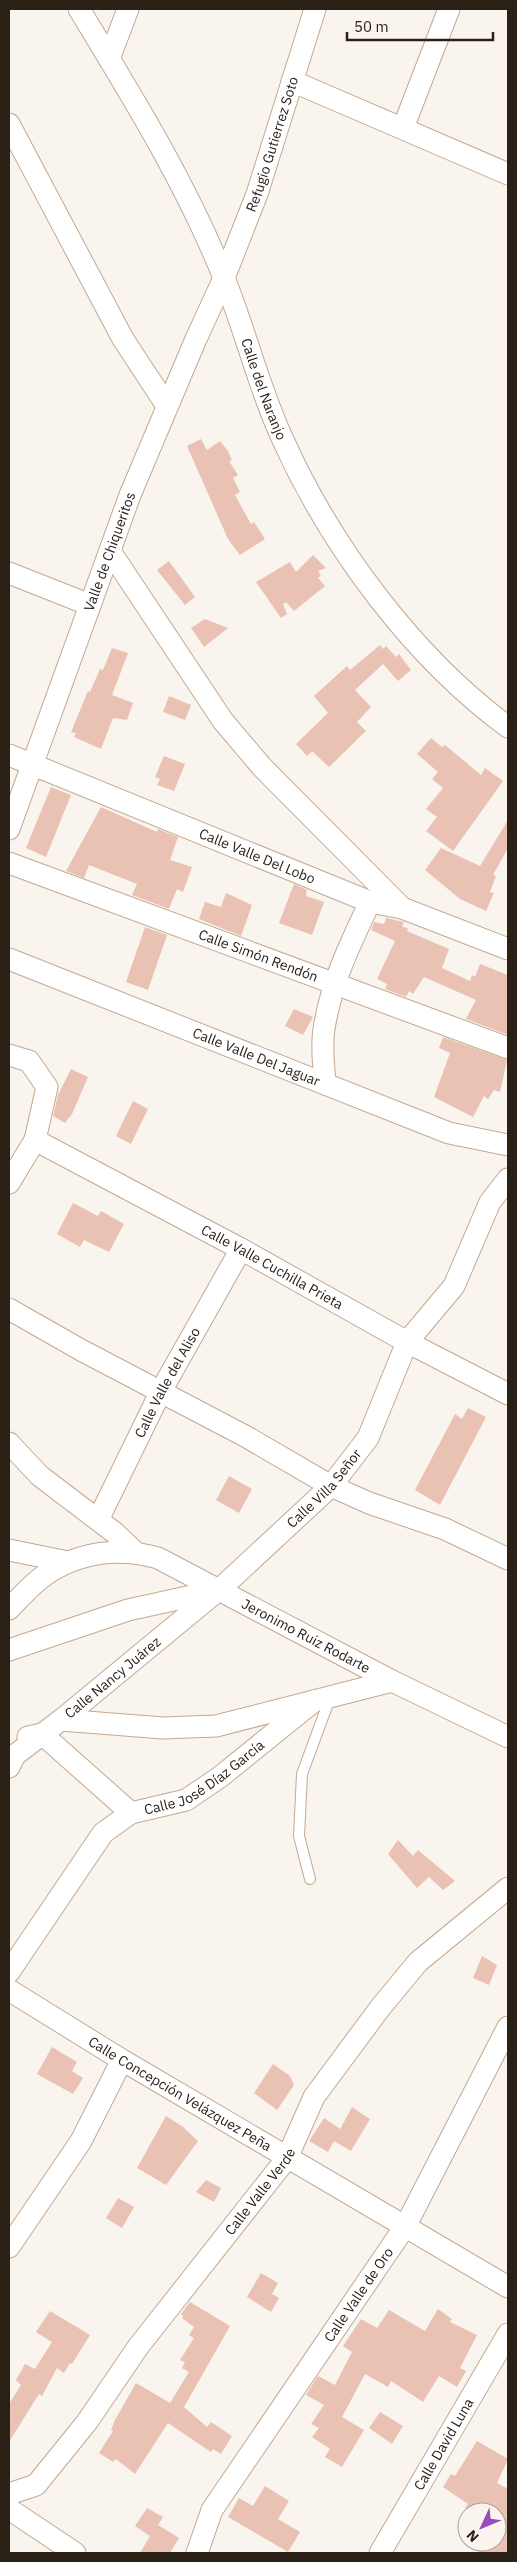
<svg xmlns="http://www.w3.org/2000/svg" width="517" height="2562" font-family="'IBM Plex Sans',sans-serif">
	<rect width="100%" height="100%" fill="#faf4ee"/>
	<g fill="#e9c2b3">
		<path d="M201,439L207,450L220,441L228,451L232,460L229,461L238,475L233,478L240,492L235,495L251,524L254,522L265,539L240,555L228,539L187,446Z"/>
		<path d="M313,555L326,568L318,571L321,575L318,578L325,586L294,611L286,602L283,604L287,614L281,618L256,582L290,562L296,572Z"/>
		<path d="M169,561L195,597L185,605L157,570Z"/>
		<path d="M205,619L228,628L204,647L191,628Z"/>
		<path d="M380,645L383,649L386,646L396,657L399,654L411,670L398,681L383,664L355,690L371,707L357,722L366,731L329,767L312,751L307,756L296,744L328,713L314,696L347,666L350,670Z"/>
		<path d="M112,648L128,653L112,695L133,703L127,720L113,718L101,749L74,737L76,733L71,732L88,691L90,692L100,669L103,670Z"/>
		<path d="M169,696L191,705L185,720L163,712Z"/>
		<path d="M431,738L442,747L445,745L481,775L485,768L503,781L453,851L426,831L437,817L426,809L443,788L432,779L438,772L417,754Z"/>
		<path d="M164,756L185,764L174,791L157,785L160,779L155,777Z"/>
		<path d="M51,787L71,795L46,857L26,848Z"/>
		<path d="M101,807L157,832L158,829L178,837L170,860L192,867L183,892L177,889L169,909L132,895L137,884L89,865L84,878L66,871Z"/>
		<path d="M508,820V848L493,875L496,876L490,892L494,893L486,911L460,899L425,870L441,848L480,866Z"/>
		<path d="M294,884L307,890L306,896L324,902L312,935L279,923Z"/>
		<path d="M226,893L252,905L241,936L199,919L205,902L221,907Z"/>
		<path d="M386,918L404,922L402,927L408,928L407,931L449,949L442,968L470,981L472,975L475,977L480,964L508,975V1035L466,1019L476,1000L424,977L413,994L409,991L406,997L385,989L387,984L377,979L395,941L371,930L374,922L384,924Z"/>
		<path d="M145,927L167,935L148,990L126,982Z"/>
		<path d="M294,1009L313,1017L303,1035L285,1026Z"/>
		<path d="M443,1037L507,1060L500,1092L494,1090L488,1099L484,1096L473,1117L434,1097L450,1053L439,1048Z"/>
		<path d="M71,1069L88,1077L72,1114L65,1123L53,1116L58,1095Z"/>
		<path d="M133,1101L148,1109L131,1144L116,1136Z"/>
		<path d="M73,1203L98,1216L101,1211L124,1224L109,1252L84,1240L80,1247L57,1234Z"/>
		<path d="M468,1408L486,1417L440,1505L415,1490L455,1414L462,1419Z"/>
		<path d="M229,1476L252,1489L239,1513L216,1500Z"/>
		<path d="M398,1840L413,1856L418,1850L455,1881L443,1890L429,1877L417,1888L388,1854Z"/>
		<path d="M482,1956L497,1965L489,1985L473,1978Z"/>
		<path d="M52,2047L77,2062L72,2071L83,2078L73,2094L37,2074Z"/>
		<path d="M273,2064L290,2076L294,2085L277,2110L254,2093Z"/>
		<path d="M352,2107L370,2119L351,2151L334,2141L328,2152L309,2141L324,2118L340,2129L337,2135Z"/>
		<path d="M166,2116L183,2127L198,2141L166,2185L137,2168Z"/>
		<path d="M206,2180L221,2188L214,2202L196,2192Z"/>
		<path d="M118,2198L134,2207L122,2228L106,2218Z"/>
		<path d="M261,2273L278,2283L272,2294L279,2298L271,2312L247,2297Z"/>
		<path d="M190,2302L230,2326L184,2407L207,2427L211,2422L232,2436L221,2454L213,2449L211,2452L168,2423L135,2474L116,2459L113,2462L99,2453L113,2431L111,2430L115,2420L136,2383L170,2403L189,2372L182,2368L185,2362L180,2360L194,2338L189,2335L194,2327L182,2318L183,2316L181,2314Z"/>
		<path d="M438,2309L452,2319L450,2322L477,2335L460,2368L466,2371L457,2387L439,2376L423,2402L391,2381L388,2387L365,2374L342,2417L364,2430L342,2467L325,2457L330,2449L312,2437L319,2428L311,2424L324,2405L306,2395L318,2376L335,2385L352,2352L343,2346L361,2319L377,2328L389,2310L425,2331Z"/>
		<path d="M50,2311L90,2335L72,2364L70,2363L64,2373L57,2368L42,2396L39,2394L9,2442V2404L21,2385L16,2380L25,2364L35,2369L52,2342L36,2332Z"/>
		<path d="M380,2412L403,2426L392,2444L369,2428Z"/>
		<path d="M477,2441L508,2459L497,2483L508,2489V2553H478L484,2542H497V2512H474L465,2508L468,2504L443,2487L451,2474L455,2476Z"/>
		<path d="M265,2486L289,2501L278,2519L300,2532L288,2552L228,2517L239,2498L253,2506Z"/>
		<path d="M147,2508L163,2517L158,2525L179,2538L170,2553H140L150,2536L135,2526Z"/>
	</g>
	<g fill="none" stroke-linecap="round" stroke-linejoin="round">
		<defs>
			<path id="service" d="M310,1879L299,1836L302,1774L330,1698"/>
			<g id="minor">
				<path id="s1" d="M79,9C132,96 186,183 224,278C246,332 259,389 284,442C332,548 414,658 508,727"/>
				<path d="M109,59L128,9"/>
				<path d="M292,81L508,174"/>
				<path d="M9,124L123,339L167,406"/>
				<path d="M403,128L449,9"/>
				<path d="M110,551L223,721L262,767L402,908"/>
				<path d="M9,573L90,605"/>
				<path id="s2" d="M9,755L370,902L402,908L508,949"/>
				<path id="s3" d="M9,829L130,495L196,339L224,278L257,194L315,9"/>
				<path id="s4" d="M9,863L508,1048"/>
				<path id="s5" d="M9,959L449,1133L508,1145"/>
				<path d="M9,1055L29,1061L47,1087L35,1140L9,1183"/>
				<path d="M325,1084C324,1066 321,1047 324,1029C331,983 350,944 370,902"/>
				<path id="s6" d="M35,1140L241,1249L407,1342L508,1394"/>
				<path d="M9,1309L81,1350L245,1436L331,1486L369,1503L445,1529L508,1559"/>
				<path d="M9,1443L40,1476L115,1533L134,1551"/>
				<path id="s7" d="M98,1520L161,1391L241,1249"/>
				<path d="M9,1550L68,1562"/>
				<path id="s8" d="M9,1609C20,1598 32,1584 45,1575C81,1551 118,1547 158,1558L392,1681L508,1737"/>
				<path id="s9" d="M9,1650L128,1610L219,1590L331,1486L368,1438L407,1342L454,1286L490,1202L508,1179"/>
				<path d="M61,1720L163,1728L216,1726L392,1681"/>
				<path d="M28,1737L42,1734L131,1813"/>
				<path id="s10" d="M9,1767L15,1755L61,1720L215,1593"/>
				<path id="s11" d="M9,1972L103,1833L131,1813L186,1800L220,1777L314,1701"/>
				<path id="s12" d="M9,1990L122,2060L508,2287"/>
				<path d="M9,2247L81,2141L122,2060"/>
				<path id="s13" d="M9,2494L36,2485L87,2422L138,2347L287,2158L314,2097L380,2008L418,1962L508,1888"/>
				<path d="M9,2509L75,2553"/>
				<path id="s14" d="M197,2553L212,2510L406,2225L508,2027"/>
				<path id="s15" d="M380,2553L508,2334"/>
			</g>
		</defs>
		<use href="#service" stroke="#c5a88f" stroke-width="12"/>
		<use href="#minor" stroke="#c5a88f" stroke-width="23"/>
		<use href="#service" stroke="#fff" stroke-width="10"/>
		<use href="#minor" stroke="#fff" stroke-width="21"/>
	</g>
	<g text-anchor="middle" stroke-width="4" stroke-linejoin="round" paint-order="stroke">
		<g font-size="14" fill="#2b2016" stroke="#faf4ee">
			<text dy="5" stroke="none"><textPath href="#s3" startOffset="734">Refugio Gutierrez Soto</textPath></text>
			<text dy="5" stroke="none"><textPath href="#s1" startOffset="424">Calle del Naranjo</textPath></text>
			<text dy="5" stroke="none"><textPath href="#s3" startOffset="295">Valle de Chiqueritos</textPath></text>
			<text dy="5" stroke="none"><textPath href="#s2" startOffset="268">Calle Valle Del Lobo</textPath></text>
			<text dy="5" stroke="none"><textPath href="#s4" startOffset="266">Calle Simón Rendón</textPath></text>
			<text dy="5" stroke="none"><textPath href="#s5" startOffset="266">Calle Valle Del Jaguar</textPath></text>
			<text dy="5" stroke="none"><textPath href="#s6" startOffset="269">Calle Valle Cuchilla Prieta</textPath></text>
			<text dy="5" stroke="none"><textPath href="#s7" startOffset="154">Calle Valle del Aliso</textPath></text>
			<text dy="5" stroke="none"><textPath href="#s9" startOffset="365">Calle Villa Señor</textPath></text>
			<text dy="5" stroke="none"><textPath href="#s8" startOffset="335">Jeronimo Ruiz Rodarte</textPath></text>
			<text dy="5" stroke="none"><textPath href="#s10" startOffset="138">Calle Nancy Juárez</textPath></text>
			<text dy="5" stroke="none"><textPath href="#s11" startOffset="285">Calle José Díaz García</textPath></text>
			<text dy="5" stroke="none"><textPath href="#s12" startOffset="200">Calle Concepción Velázquez Peña</textPath></text>
			<text dy="5" stroke="none"><textPath href="#s13" startOffset="398">Calle Valle Verde</textPath></text>
			<text dy="5" stroke="none"><textPath href="#s14" startOffset="306">Calle Valle de Oro</textPath></text>
			<text dy="5" stroke="none"><textPath href="#s15" startOffset="126">Calle David Luna</textPath></text>
		</g>
	</g>
	<rect width="517" height="2562" fill="none" stroke="#2b2016" stroke-width="20"/>
	<g transform="translate(482 2527) rotate(226)"><circle r="24" fill="#faf4ee" stroke="#a79f98"/>
	<path d="M0-4L9 19L0 12L-9 19Z" fill="#984bbd"/>
	<text y="-8" font-size="14" font-weight="bold" text-anchor="middle" fill="#2b2016">N</text>
	</g>
	<path d="M347 32v8h146v-8" fill="none" stroke="#2b2016" stroke-width="2.5"/>
	<text x="354" y="32" font-size="15" fill="#2b2016" stroke="#faf4ee" stroke-width="4" paint-order="stroke">50 m</text>
</svg>
